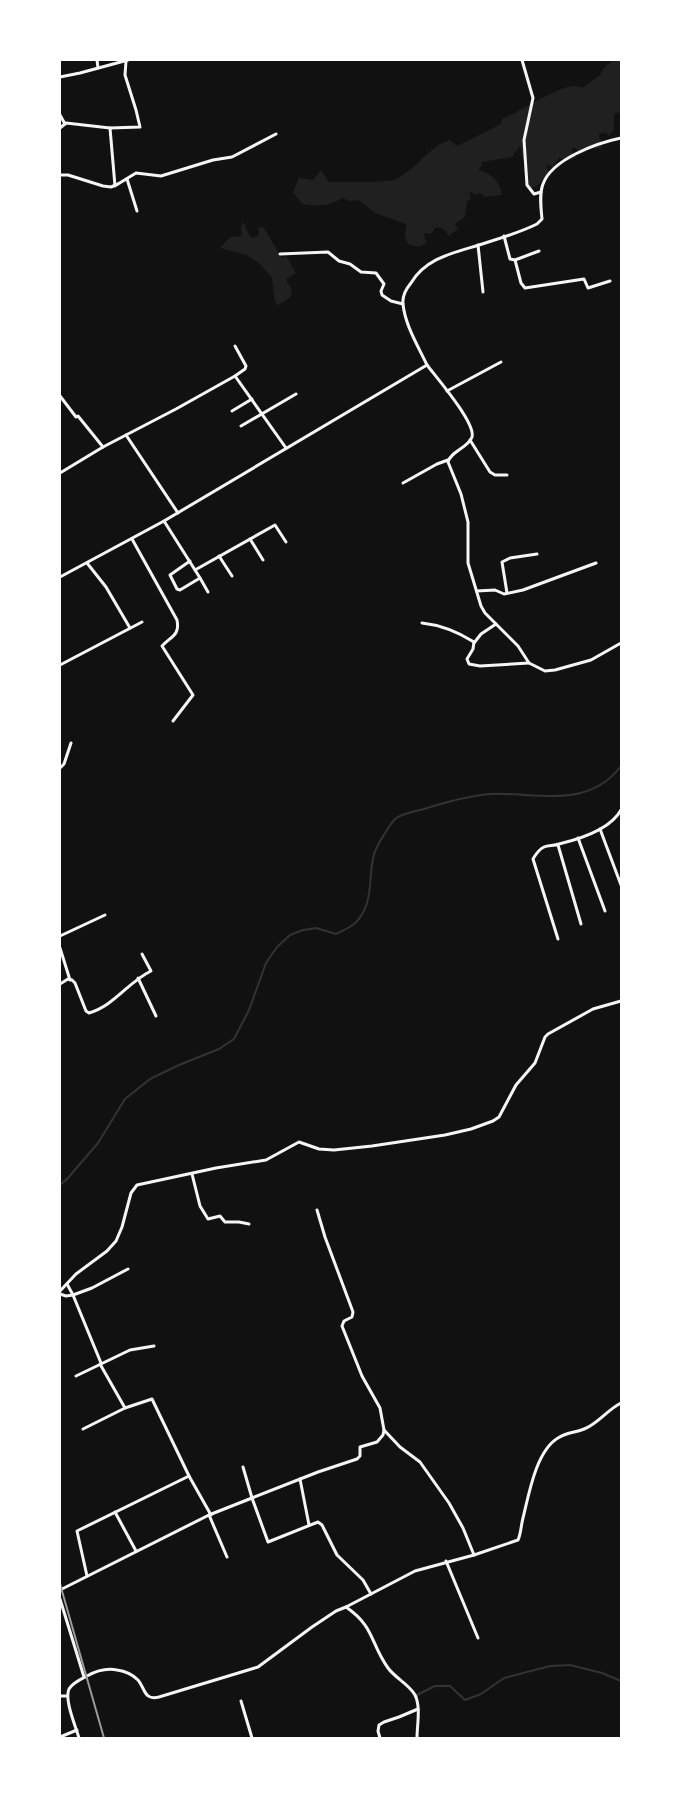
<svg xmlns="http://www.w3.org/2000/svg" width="681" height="1798" font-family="Arial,sans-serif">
	<rect width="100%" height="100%" fill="#111"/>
	<g fill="#202020">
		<path d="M613,60H621V115L618,112L614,114V130L609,136L605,132L599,134V137L602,141L601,149L588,147L582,148L580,155L576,148H572V152L576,157L571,160L559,158L553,167L546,164L549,173L537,186L530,189L520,146L512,157L482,162V166L478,169C491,174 500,180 502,195L485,197L480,193L475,195L472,192L469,193L471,199L467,202L465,217L455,224L458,229L449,236C445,230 443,227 435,228L431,234L424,233L426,243L419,247L408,244L405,236L406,224L375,213L359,200L350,201L342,198C330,207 316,206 302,204L293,192L299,178L313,180L321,170L329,182H376L395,180L414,167L422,158L440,144L450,140L457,146L501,124L502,119C518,113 560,85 574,86C577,86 579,87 582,88L600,75L604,68Z"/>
		<path d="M243,222L251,238L259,236L258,227L264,228L282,258L286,256L296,273L286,279L291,288L292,295L284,302L277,305L274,297L272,278L259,263L246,255L220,248L230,237L242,236L241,227Z"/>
	</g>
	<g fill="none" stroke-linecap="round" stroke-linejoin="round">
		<g stroke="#333" stroke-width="2">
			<path d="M60,1185L67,1179L98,1143L125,1099L150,1079L179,1065L219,1049L234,1039L249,1010L266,963L277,947L290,935L303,930L316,928L336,934C344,930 353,927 358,920C374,901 368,876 374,854C376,847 390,824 395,819C402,813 416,811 424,809C446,802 467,796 490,794C537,792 588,810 621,766"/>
			<path d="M417,1698V1695L435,1686H450L465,1700L481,1694L504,1678L550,1666L570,1665L602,1673L621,1681"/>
		</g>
		<g stroke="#f5f5f5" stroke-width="3">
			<path d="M97,60L98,68"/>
			<path d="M522,60L533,98L524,140L527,185L534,194L541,192"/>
			<path d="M60,77L80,73L128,60"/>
			<path d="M60,115L65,124"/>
			<path d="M60,128L66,123L110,128L140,127L136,110L125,75L126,61"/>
			<path d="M110,128L115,186"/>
			<path d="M60,175H68L103,186L111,187L118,184L136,173L161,176L213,160L232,157L276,134"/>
			<path d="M127,179L137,211"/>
			<path d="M504,236L510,259L515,260L521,283L525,288L584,279L588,288L610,281"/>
			<path d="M478,245L483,292"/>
			<path d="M280,254L328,252L339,261L350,264L361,272L376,273L384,284L381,291L382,295L391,301L403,304"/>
			<path d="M515,260L539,251"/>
			<path d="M235,346L246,366L245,369L235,376"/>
			<path d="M427,365C436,377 476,423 472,437C468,448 451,451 448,462L461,494L468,522V563L481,606L485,613L518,646L529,663L545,671L555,670L591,660L621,643"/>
			<path d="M447,391L501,362"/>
			<path d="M60,396L76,417L78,416L103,447"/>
			<path d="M232,411L252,399"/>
			<path d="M241,426L296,394"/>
			<path d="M126,435L178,513"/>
			<path d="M470,440L490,472L495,475H507"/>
			<path d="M60,473L103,447L176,409L235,376L286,448"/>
			<path d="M403,483L437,464L448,460"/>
			<path d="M164,521L195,570L275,525L286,542"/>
			<path d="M132,539L177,620C180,636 171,636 162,646L193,695L173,721"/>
			<path d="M250,539L263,560"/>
			<path d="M219,556L232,576"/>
			<path d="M190,561L170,575L177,589L180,590L200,578L195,570"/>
			<path d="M87,563L106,587L130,628"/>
			<path d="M60,577L164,521L427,365C418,346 405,325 403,304C402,296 406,289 411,283C426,258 453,253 479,245C498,239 519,233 537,224L542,219C541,208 539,194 543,184C552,159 597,143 621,138"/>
			<path d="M200,578L208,592"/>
			<path d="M477,591L495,590L504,594L523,590L596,563"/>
			<path d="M507,593L502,562L510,558L537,554"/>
			<path d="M422,623C441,625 458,632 474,642L473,649L467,659L469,664L480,666L529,663"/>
			<path d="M474,643L481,634L496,624"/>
			<path d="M60,665L142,622"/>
			<path d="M60,768L64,764L71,743"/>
			<path d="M600,829L621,885"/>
			<path d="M578,838L605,911"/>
			<path d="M558,845L581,924"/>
			<path d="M60,936L105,915"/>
			<path d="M558,939L533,859C536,854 538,850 544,847C548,845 554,846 559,844C580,839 610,830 621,810"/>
			<path d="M60,948L70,980"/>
			<path d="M138,978L156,1016"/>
			<path d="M60,984L68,979L72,980L75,983L86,1011L89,1013C114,1006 128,982 151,971L142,954"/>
			<path d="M192,1174L200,1206L208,1219L220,1216L225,1222H239L249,1224"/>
			<path d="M67,1284L73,1295L92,1288L128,1269"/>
			<path d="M60,1291L76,1274L107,1251L116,1241L122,1227L131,1193L137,1185L216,1168L266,1160L299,1142L319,1149L334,1150L372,1146L445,1135L471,1129L493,1121L499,1117L516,1085L535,1063L545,1037L548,1034L593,1009L621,1001"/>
			<path d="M60,1294L66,1296L73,1295L101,1363"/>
			<path d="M100,1364L125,1408"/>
			<path d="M76,1376L130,1350L154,1346"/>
			<path d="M83,1429L125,1408L152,1399L189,1476L211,1515"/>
			<path d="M384,1430L400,1447L420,1462L449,1503L463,1528L474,1555"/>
			<path d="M243,1467L252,1498L318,1472L357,1459L360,1456V1447L377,1442L383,1435L384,1430L380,1408L362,1376L342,1326L344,1321L352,1317L353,1312L325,1237L317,1210"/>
			<path d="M300,1479L309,1525"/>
			<path d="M115,1512L136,1551"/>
			<path d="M209,1515L227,1557"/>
			<path d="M446,1561L478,1638"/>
			<path d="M87,1576L77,1531L189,1476"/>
			<path d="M60,1590L209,1515L252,1498L268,1542L318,1522L322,1525L337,1555L363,1580L371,1594"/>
			<path d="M60,1599L84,1677"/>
			<path d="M346,1607L415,1571L474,1555L518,1540C521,1534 521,1525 523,1518C529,1494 536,1451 558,1438C568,1431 580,1433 590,1426C602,1419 609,1409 621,1403"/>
			<path d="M60,1696H67"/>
			<path d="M241,1701L252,1738"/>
			<path d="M60,1737L77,1730"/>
			<path d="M79,1738C76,1727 64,1700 69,1689C72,1683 81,1679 87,1676C96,1671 107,1668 117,1670C125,1671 132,1674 138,1680C145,1688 144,1701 159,1697L258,1667L312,1627L336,1611L346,1607C375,1627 370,1643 388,1668C395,1678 409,1684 415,1695C421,1707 417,1725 417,1738"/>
			<path d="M380,1738L378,1731L379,1725L384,1722L399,1717L418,1709"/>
		</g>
		<path stroke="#9a9a9a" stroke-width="2" d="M60,1584L104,1738"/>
	</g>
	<rect width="681" height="1798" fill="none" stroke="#ffffff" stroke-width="122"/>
</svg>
